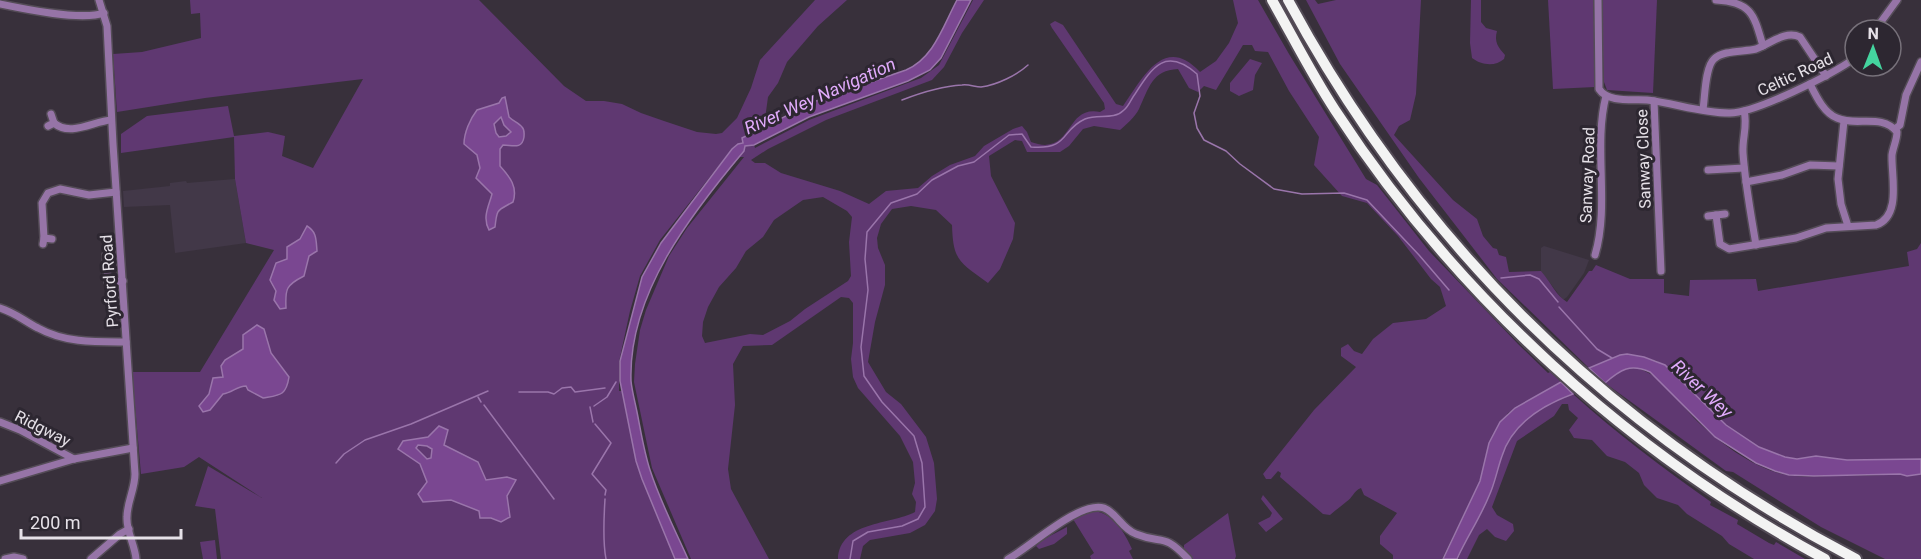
<svg xmlns="http://www.w3.org/2000/svg" width="1921" height="559" font-family="Roboto,sans-serif">
	<rect width="100%" height="100%" fill="#38303b"/>
	<g fill="#423848">
		<path d="M235,179L246,243L175,253L170,205L124,207L123,191L170,186V183L186,181L187,183Z"/>
		<path d="M1544,246L1589,260L1584,273L1567,297L1563,300L1541,271V248Z"/>
	</g>
	<g fill="#5f3871" fill-rule="evenodd">
		<path d="M190,0H479L564,86L586,101H604L622,104L641,113L664,121L697,132L716,134L722,133L737,118L751,88L760,60L815,0H847L818,26L787,62L778,83L768,97L765,119L754,131L742,138L743,143L741,145L738,144L732,149L660,240L640,276L630,311L619,362V391H622L636,461L642,479L675,559H221L215,509L195,506L208,466L262,498L199,457L184,467L141,474L132,372H200L274,250L246,243L235,179L234,137L121,153V134L147,116L228,106L234,136L268,132L285,136L282,156L313,168L363,79L205,98L117,112L113,54L142,52L201,38L200,13L191,14Z"/>
		<path d="M973,0H984L962,33L944,67L932,80L826,120L768,149L751,160L755,163H765L781,173L840,191L869,204L886,191L918,188L932,176L950,165L975,156L984,146L1013,129L1022,126L1027,132L1031,142C1035,143 1041,145 1045,145C1073,144 1068,106 1100,112L1105,109L1104,103L1052,28L1050,24L1055,21L1063,25L1116,104L1123,106C1142,79 1164,33 1200,72L1216,61L1229,43L1238,23L1233,0H1258L1289,54L1366,179L1377,185L1429,251L1518,344L1548,373L1550,372L1561,382L1508,413L1489,443L1480,481L1442,559H1393V555L1380,544V536L1397,513L1364,495L1361,488C1353,491 1353,498 1346,502C1341,506 1336,510 1330,515L1323,514L1280,477L1281,473L1278,471L1271,479H1266L1263,474L1314,410L1356,367L1341,356V348L1348,344L1354,351L1362,354L1373,339L1393,323L1426,319L1446,306L1440,287L1431,279L1398,236L1367,203L1342,196L1314,165L1319,137L1289,91L1268,52L1255,51L1252,45H1243L1216,90L1204,86L1198,92L1189,88L1178,69C1152,70 1149,88 1139,109C1135,117 1127,124 1120,130L1094,126L1083,129L1069,146L1060,152H1027L1022,141L1015,140L989,156L991,176L1015,223L1013,239L1000,269L988,283C960,262 953,262 952,225L936,210L911,206L892,209L881,224L877,238L878,248L885,265V285L875,322L868,362L886,392L901,404L926,437L934,463L937,499L935,511L925,525L910,533L870,540L863,546L860,559H838C840,521 890,525 915,512L916,502L912,494L915,483L913,462L900,436L858,388L853,377L851,359L853,343V303L849,298L841,297L772,345L743,346L733,364L735,405L728,469L731,489L769,559H691L652,468L634,382L635,364L640,330L646,310L669,256L687,228L744,157H739L745,146L754,145L755,148L809,120L921,78L939,65ZM823,197L847,211L852,217L849,242L851,276L848,281L805,309L790,321L763,335L750,334L705,343L702,336L703,322L708,307L719,287L736,268L746,251L763,237L774,220L803,200Z"/>
		<path d="M1306,0H1315L1318,4L1336,0H1421L1416,94L1410,120L1399,126L1394,135L1453,200L1477,219L1483,236L1493,248L1497,249L1499,255L1506,257L1509,272L1541,271C1550,281 1556,296 1567,302L1589,271H1592L1596,265L1630,279H1664V293L1689,296L1690,280L1756,279L1758,291L1909,266L1907,252L1917,249L1921,243V459L1847,460L1816,456L1797,459L1785,457L1759,447L1726,425L1680,379L1657,361L1644,357L1621,355L1589,368L1497,279L1419,178L1340,64Z"/>
		<path d="M1471,0H1481V22L1486,28L1497,31C1494,42 1498,47 1505,55L1504,59C1495,67 1481,65 1472,58L1470,43Z"/>
		<path d="M1548,0H1593L1596,62L1595,87L1553,89Z"/>
		<path d="M1601,0H1657L1653,93L1607,90L1604,82Z"/>
		<path d="M1250,59L1262,63L1255,75L1253,90L1239,96L1230,91V83Z"/>
		<path d="M1636,368C1663,375 1678,402 1697,421C1720,443 1751,466 1782,474C1799,478 1819,476 1836,476C1858,475 1879,476 1900,474L1907,476L1921,474V559H1885L1821,527L1733,472L1726,471L1605,383L1620,370Z"/>
		<path d="M1573,394C1617,434 1663,468 1711,502L1710,505L1738,520L1737,524L1769,543L1774,545L1776,542L1805,559H1754L1729,544L1722,536L1687,514L1678,505L1657,498L1644,485L1639,473L1625,462L1607,456L1592,440L1574,438L1569,430L1578,418L1569,410L1568,404H1562L1554,416L1517,441L1492,507L1497,515L1513,524L1514,531L1506,541L1495,537L1487,529L1479,535L1467,559H1458C1467,537 1480,518 1489,496C1495,482 1497,466 1503,452C1516,422 1543,404 1573,394Z"/>
		<path d="M1263,495L1283,519L1266,532L1258,523L1270,517L1272,513L1261,499Z"/>
		<path d="M1093,511C1114,513 1124,532 1132,549L1129,551L1133,559H1091L1090,556L1094,553L1073,519Z"/>
		<path d="M1228,513L1236,556L1235,559H1192L1184,549V545Z"/>
		<path d="M1067,527V534L1054,544L1039,549L1036,546L1044,539Z"/>
		<path d="M215,540L217,559H203L200,542Z"/>
	</g>
	<g fill="#7a4791" stroke="#9a75ab" stroke-width="1.5" fill-rule="evenodd">
		<path d="M957,0H971L941,58L930,70L908,81L809,117L754,145L745,146L744,151C691,214 628,294 631,381C632,391 635,402 637,412C641,432 644,452 650,470C660,501 675,530 688,559H675L642,479L636,461L620,381V361L642,277L661,243L732,149L738,144L743,143L742,138L816,101L906,70C934,58 943,26 957,0Z"/>
		<path d="M505,97L509,117C513,121 519,123 522,127C525,130 524,134 524,137C522,150 512,145 503,145L500,149V166C510,177 518,187 513,202C497,211 497,208 495,227L489,230C482,217 489,206 492,194L476,178L480,168L477,155L464,144C464,133 470,119 477,110L499,103L502,98ZM501,117L504,125L511,132L506,136L499,137L496,133L494,124Z"/>
		<path d="M307,226C317,232 316,240 317,251L309,256L304,276C286,285 285,289 286,308L280,309L274,300L276,291L270,280L276,263L287,259V247L300,239Z"/>
		<path d="M257,325L264,329L271,353L289,377C286,396 280,395 263,398L248,390L246,386C237,386 232,393 223,394L210,410L203,412L199,406L209,394L213,378L223,377L221,366L225,360L243,349V335Z"/>
		<path d="M1627,354L1644,357L1665,365L1726,425L1759,447L1785,457L1797,459L1816,456L1847,460L1921,459V474L1907,476L1900,474L1814,476L1789,475L1775,471L1756,463L1715,437L1650,372C1630,363 1620,370 1605,383L1589,368L1620,355Z"/>
		<path d="M1561,382L1573,394C1543,405 1512,424 1502,456C1497,470 1495,483 1489,496C1480,518 1467,537 1457,559H1443L1480,481L1489,443L1500,422L1515,408Z"/>
		<path d="M439,426L448,430L444,445L478,462L486,480L507,477L516,480L507,496L510,517L501,522L491,518H480L479,511L451,500L423,502L418,494L427,482L420,464L398,449L403,441L428,437ZM418,445L427,446L432,449L431,458L427,459L416,448Z"/>
	</g>
	<g fill="none" stroke-linecap="round" stroke-linejoin="round">
		<g stroke="#9a75ab" stroke-width="1.5">
			<path d="M902,100C920,93 943,86 962,85C969,84 975,87 981,87C997,85 1017,75 1028,65"/>
			<path d="M1501,278L1530,275L1539,279L1558,302"/>
			<path d="M1559,307L1597,349L1612,358"/>
			<path d="M519,392H548L554,394L562,388L571,387L575,392L605,388"/>
			<path d="M478,397L481,402"/>
			<path d="M484,405L554,499"/>
			<path d="M594,406L607,397L616,382"/>
			<path d="M590,407L593,422"/>
			<path d="M595,424L611,443L592,474L606,490L605,495"/>
			<path d="M336,463L344,454L365,440L411,424L488,391"/>
			<path d="M605,499C604,515 603,544 606,559"/>
			<path d="M850,559L853,541L868,532L902,526L918,519L925,507L922,463L914,436L882,402L864,376L861,347L868,290L865,259L867,232L891,203L917,194L932,180L958,166L974,162L1009,135L1022,134L1031,147C1070,150 1060,130 1085,119C1098,113 1113,121 1124,110C1129,106 1131,99 1135,94C1153,66 1166,47 1197,74L1200,96L1194,113L1197,128L1204,140L1226,151L1240,164L1274,189L1302,194L1344,193L1367,200L1419,255L1449,290"/>
		</g>
		<defs>
			<g id="minor">
				<path d="M99,0L107,26L113,144L135,474C135,489 127,502 127,517C126,531 135,545 136,559"/>
				<path d="M1598,0L1599,89C1608,103 1632,99 1647,100C1674,103 1701,113 1729,113C1754,114 1833,74 1855,58"/>
				<path d="M1716,0C1752,2 1754,15 1763,46"/>
				<path d="M0,4C24,9 81,21 104,13"/>
				<path d="M1875,30L1897,0"/>
				<path d="M1654,101L1661,271"/>
				<path d="M1703,109C1705,97 1705,67 1714,59C1723,50 1744,52 1756,49C1770,44 1785,30 1800,37L1826,76"/>
				<path d="M1744,111C1748,125 1742,138 1743,153C1745,183 1751,215 1756,245"/>
				<path d="M1844,121L1838,179L1841,204L1848,226"/>
				<path d="M54,123C70,137 94,121 111,120"/>
				<path d="M48,126L54,123L51,114"/>
				<path d="M1895,129L1900,125L1906,95L1921,62"/>
				<path d="M1708,170L1744,168"/>
				<path d="M1746,182L1782,175L1810,165L1839,166"/>
				<path d="M1716,215L1720,244L1729,249L1796,238L1826,228L1876,225C1902,216 1891,175 1892,155C1893,147 1897,140 1897,132C1882,113 1856,127 1837,118C1824,113 1816,96 1810,84"/>
				<path d="M1708,216L1725,214"/>
				<path d="M44,238L42,203L48,193L60,189L89,195L116,192"/>
				<path d="M43,244L44,238L52,239"/>
				<path d="M106,255L108,282L123,281"/>
				<path d="M1595,255C1610,205 1593,146 1606,96"/>
				<path d="M0,308C16,313 24,321 38,328C65,343 96,342 126,342"/>
				<path d="M0,422L20,430L74,459"/>
				<path d="M0,481L74,459L133,448"/>
				<path d="M5,559L14,557L23,559"/>
				<path d="M91,559L120,534L129,529"/>
				<path d="M1008,559C1029,548 1080,500 1104,508C1117,513 1122,529 1136,534C1163,545 1163,532 1188,559"/>
			</g>
			<g id="highway">
				<path d="M1272,0C1293,37 1312,75 1335,110C1457,297 1629,453 1825,559"/>
				<path d="M1288,0C1420,245 1610,430 1856,559"/>
			</g>
		</defs>
		<use href="#minor" stroke="#544c57" stroke-width="10"/>
		<use href="#highway" stroke="#544c57" stroke-width="14"/>
		<use href="#minor" stroke="#9674a7" stroke-width="7"/>
		<use href="#highway" stroke="#f3f3f3" stroke-width="10"/>
	</g>
	<g text-anchor="middle" stroke-width="6" stroke-linejoin="round" paint-order="stroke">
		<g font-size="16" fill="#e6e1e8" stroke="#2d2731">
			<text transform="translate(1795 74) rotate(-25)" y="6">Celtic Road</text>
			<text transform="translate(1643 159) rotate(-92)" y="6">Sanway Close</text>
			<text transform="translate(1587 175) rotate(-88)" y="6">Sanway Road</text>
			<text transform="translate(109 281) rotate(-94)" y="6">Pyrford Road</text>
			<text transform="translate(43 428) rotate(27)" y="6">Ridgway</text>
		</g>
		<g font-size="18" font-style="italic" fill="#e1abfc" stroke="#2d2731">
			<text transform="translate(820 96) rotate(-24)" y="6">River Wey Navigation</text>
			<text transform="translate(1702 389) rotate(43)" y="6">River Wey</text>
		</g>
	</g>
	<g transform="translate(1873 48) rotate(1)"><circle r="28" fill="#2d2731" stroke="#77717a" stroke-width="1.5"/>
	<path d="M0-4.5L10 22L0 15L-10 22Z" fill="#44d49f"/>
	<text y="-9" font-size="16" font-weight="bold" text-anchor="middle" fill="#e6e1e8">N</text>
	</g>
	<path d="M21 529v9h160v-9" fill="none" stroke="#e6e1e8" stroke-width="3"/>
	<text x="30" y="529" font-size="18" fill="#e6e1e8" stroke="#2d2731" stroke-width="4.5" paint-order="stroke">200 m</text>
</svg>
